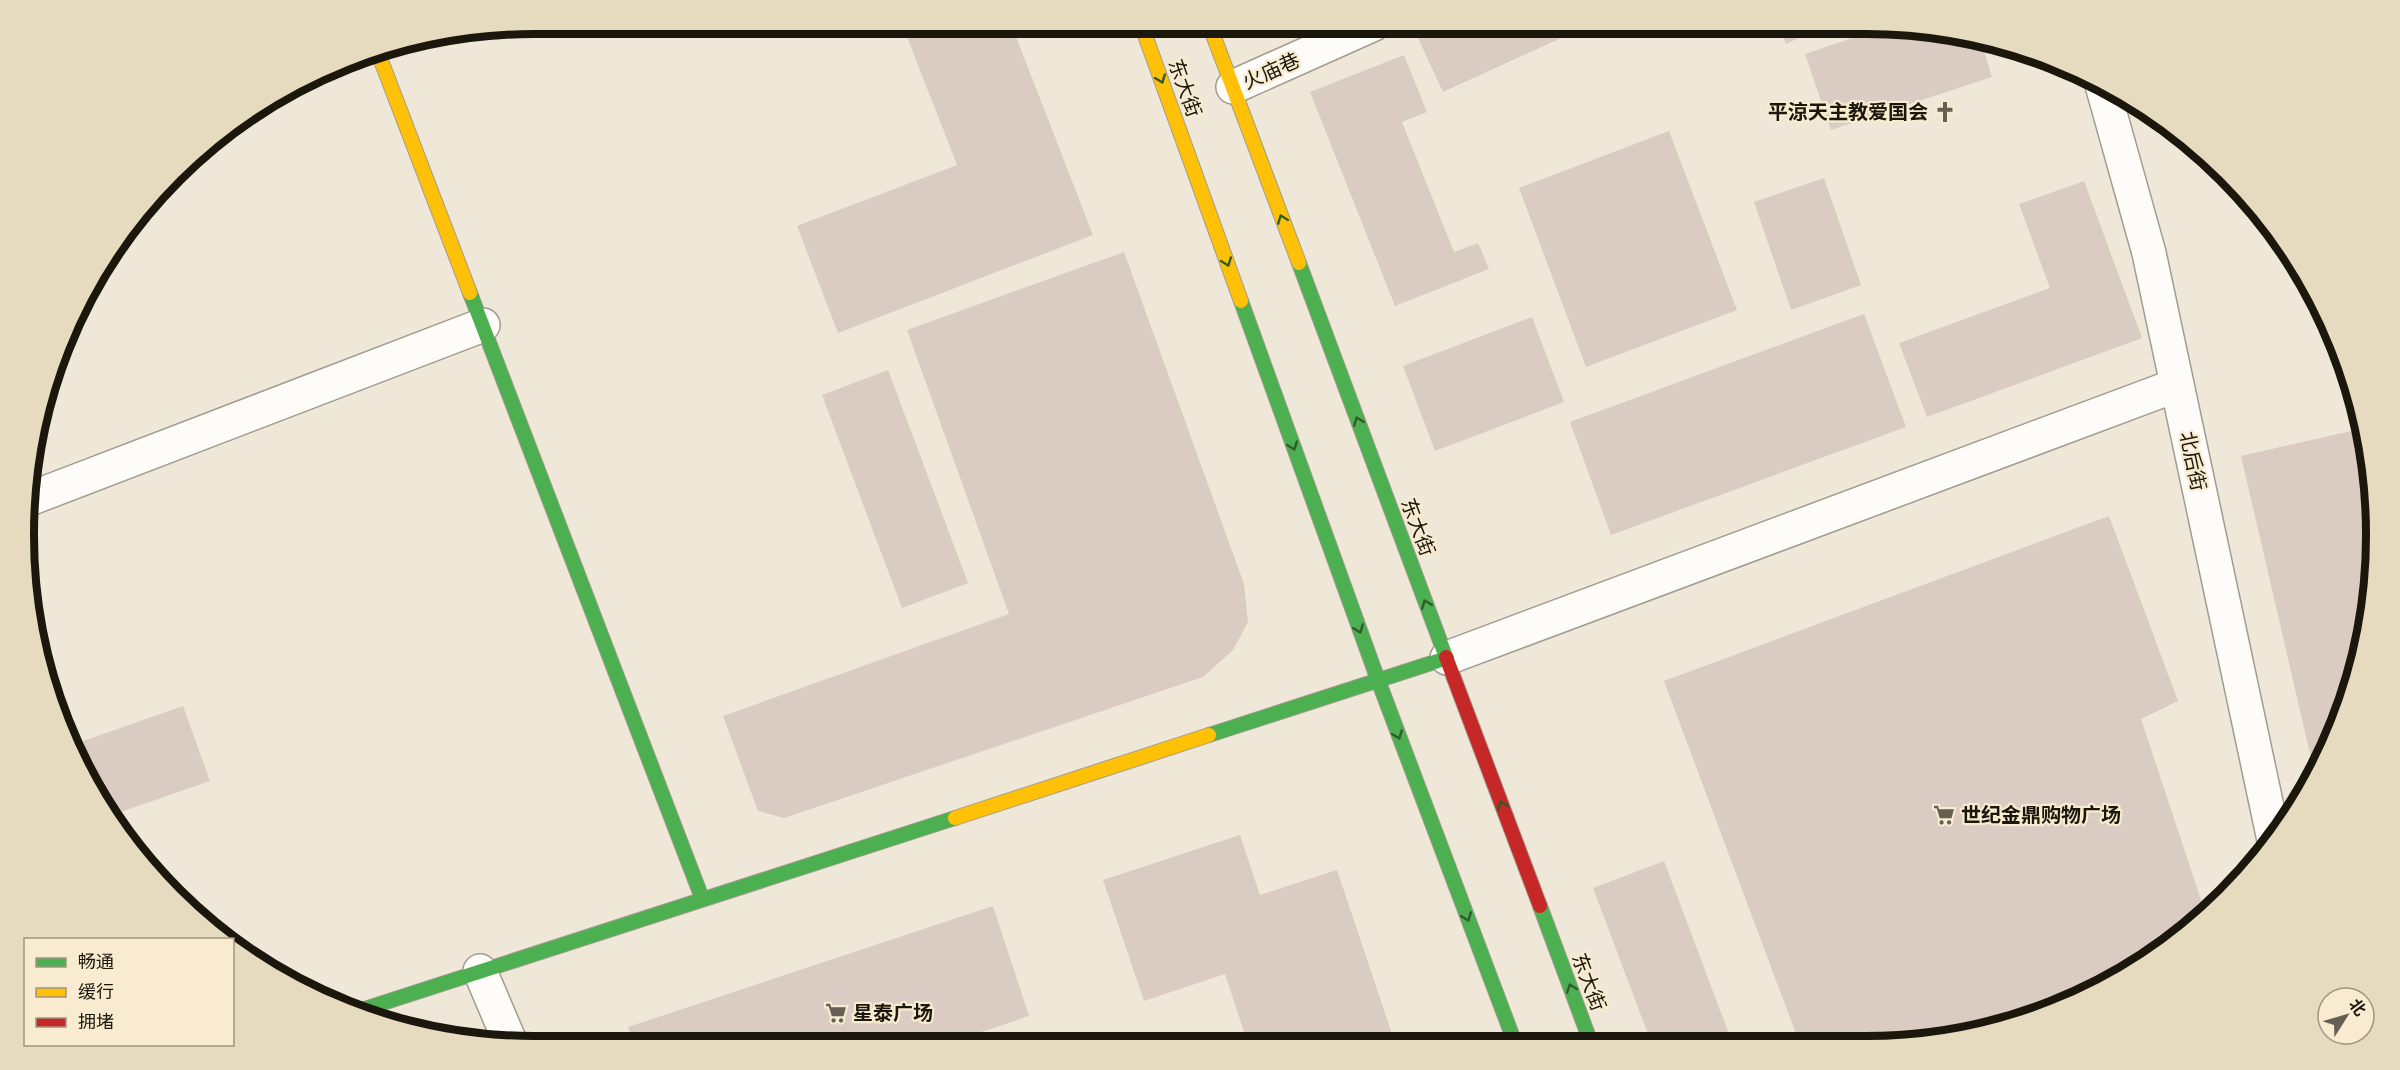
<svg xmlns="http://www.w3.org/2000/svg" width="2400" height="1070" font-family="'Open Sans','Noto Sans SC',sans-serif">
	<rect width="100%" height="100%" fill="#efe8d8"/>
	<g fill="#dacbc3">
		<path d="M902,24H1011L1093,235L838,333L797,226L957,165Z"/>
		<path d="M1449,24H1592L1443,92L1418,38Z"/>
		<path d="M1777,24H1828L1786,44Z"/>
		<path d="M1888,26L1964,34L1980,38L1992,77L1831,130L1805,54Z"/>
		<path d="M1404,55L1427,112L1402,122L1454,252L1478,243L1489,269L1395,306L1310,92Z"/>
		<path d="M1669,131L1737,310L1586,367L1519,188Z"/>
		<path d="M1824,178L1861,285L1791,310L1754,202Z"/>
		<path d="M2084,181L2142,338L1927,417L1899,343L2050,288L2019,204Z"/>
		<path d="M1124,252L1244,584L1248,622L1233,650L1203,677L784,818L758,811L723,716L1009,614L907,330Z"/>
		<path d="M1864,314L1906,427L1611,535L1570,422Z"/>
		<path d="M1532,317L1564,402L1435,451L1403,366Z"/>
		<path d="M888,370L968,583L902,608L822,395Z"/>
		<path d="M2364,428L2376,535L2366,634L2337,730L2314,771L2241,456Z"/>
		<path d="M2109,516L2178,701L2141,719L2205,912L2176,940L2061,1007L1932,1042H1799L1664,681Z"/>
		<path d="M183,706L210,781L112,815L92,790L72,745Z"/>
		<path d="M1240,835L1260,895L1337,870L1395,1043L1248,1044L1225,974L1144,1001L1103,880Z"/>
		<path d="M1664,861L1732,1042H1651L1593,888Z"/>
		<path d="M993,906L1029,1016L942,1045L634,1046L628,1027Z"/>
	</g>
	<g fill="none" stroke-linecap="round" stroke-linejoin="round">
		<defs>
			<g id="street">
				<path d="M2102,85L2149,253L2274,840"/>
				<path d="M1233,87L1374,24"/>
				<path d="M32,498L483,325"/>
				<path d="M1447,658L2177,385"/>
				<path d="M480,971L511,1044"/>
			</g>
			<g id="fast">
				<path d="M1299,263L1446,657"/>
				<path d="M470,293L702,898"/>
				<path d="M1241,301L1378,680L1515,1043"/>
				<path d="M1209,735L1447,658"/>
				<path d="M1540,906L1591,1043"/>
				<path d="M355,1012L955,818"/>
			</g>
			<g id="slow">
				<path d="M1141,24L1241,301"/>
				<path d="M1209,24L1299,263"/>
				<path d="M377,50L470,293"/>
				<path d="M955,818L1209,735"/>
			</g>
			<path id="jam" d="M1446,657L1540,906"/>
		</defs>
		<use href="#street" stroke="#a19c90" stroke-width="36"/>
		<use href="#fast" stroke="#a19c90" stroke-width="16"/>
		<use href="#slow" stroke="#a19c90" stroke-width="16"/>
		<use href="#jam" stroke="#a19c90" stroke-width="16"/>
		<use href="#street" stroke="#fdfcf9" stroke-width="33"/>
		<use href="#fast" stroke="#4caf50" stroke-width="14"/>
		<use href="#slow" stroke="#ffc107" stroke-width="14"/>
		<use href="#jam" stroke="#c62828" stroke-width="14"/>
	</g>
	<defs><path id="oneway-chevron" d="M-2-3.5L2.5 0L-2 3.5" fill="none" stroke-width="1.6" stroke-linecap="round" stroke-linejoin="round" transform="scale(1.5)"/></defs>
	<g stroke="#325b2b">
		<use href="#oneway-chevron" transform="translate(1161 79) rotate(70)"/>
		<use href="#oneway-chevron" transform="translate(1282 219) rotate(-111)"/>
		<use href="#oneway-chevron" transform="translate(1227 262) rotate(70)"/>
		<use href="#oneway-chevron" transform="translate(1358 421) rotate(-111)"/>
		<use href="#oneway-chevron" transform="translate(1293 446) rotate(70)"/>
		<use href="#oneway-chevron" transform="translate(1426 604) rotate(-111)"/>
		<use href="#oneway-chevron" transform="translate(1359 629) rotate(70)"/>
		<use href="#oneway-chevron" transform="translate(1398 735) rotate(69)"/>
		<use href="#oneway-chevron" transform="translate(1502 805) rotate(-111)"/>
		<use href="#oneway-chevron" transform="translate(1467 917) rotate(69)"/>
		<use href="#oneway-chevron" transform="translate(1571 988) rotate(-111)"/>
	</g>
	<defs>
		<symbol id="church-bare" viewBox="-9 -9 18 18"><path d="M-1.2-6h2.4v3.5h3.3v2.4h-3.3V6h-2.4V-.1h-3.3v-2.4h3.3Z" fill="#666054" stroke="#f8ebcf" stroke-width="2.5" paint-order="stroke"/></symbol>
		<symbol id="supermarket-bare" viewBox="-9 -9 18 18"><path d="M-6-5.5h2.5l.6 2H6L4.5 2H-2.5L-4.4-4H-6ZM-1.5 3.2a1.3 1.3 0 1 0 .1 0ZM3 3.2a1.3 1.3 0 1 0 .1 0Z" fill="#666054" stroke="#f8ebcf" stroke-width="2.5" paint-order="stroke"/></symbol>
	</defs>
	<g fill-rule="evenodd">
		<use href="#church-bare" x="1930" y="97" width="30" height="30"/>
		<use href="#supermarket-bare" x="1929" y="800" width="30" height="30"/>
		<use href="#supermarket-bare" x="821" y="998" width="30" height="30"/>
	</g>
	<g text-anchor="middle" stroke-width="4.5" stroke-linejoin="round" paint-order="stroke">
		<g font-size="20" fill="#1c170d" stroke="#f8ebcf">
			<text transform="translate(1271 71) rotate(-24)" y="7">火庙巷</text>
			<text transform="translate(1185 88) rotate(70)" y="7">东大街</text>
			<text transform="translate(2193 461) rotate(78)" y="7">北后街</text>
			<text transform="translate(1418 527) rotate(69)" y="7">东大街</text>
			<text transform="translate(1589 982) rotate(69)" y="7">东大街</text>
		</g>
		<g font-size="20" font-weight="bold" fill="#1c170d" stroke="#f8ebcf" text-anchor="start">
			<text x="1928" y="119" text-anchor="end">平涼天主教爱国会</text>
			<text x="1961" y="822">世纪金鼎购物广场</text>
			<text x="853" y="1020">星泰广场</text>
		</g>
	</g>
	<path d="M0 0H2400V1070H0ZM534 34H1866A500 500 0 0 1 2366 534V536A500 500 0 0 1 1866 1036H534A500 500 0 0 1 34 536V534A500 500 0 0 1 534 34Z" fill="#e6dabf" fill-rule="evenodd"/>
	<path fill="none" stroke="#1c170d" stroke-width="8" d="M534 34H1866A500 500 0 0 1 2366 534V536A500 500 0 0 1 1866 1036H534A500 500 0 0 1 34 536V534A500 500 0 0 1 534 34Z"/>
	<rect x="24" y="938" width="210" height="108" fill="#f8ebcf" stroke="#a09681" stroke-width="1.5"/>
	<rect x="36" y="958" width="30" height="9" fill="#4caf50" stroke="#a09681" stroke-width="1.5"/>
	<text x="78" y="968" font-size="18" fill="#1c170d">畅通</text>
	<rect x="36" y="988" width="30" height="9" fill="#ffc107" stroke="#a09681" stroke-width="1.5"/>
	<text x="78" y="998" font-size="18" fill="#1c170d">缓行</text>
	<rect x="36" y="1018" width="30" height="9" fill="#c62828" stroke="#a09681" stroke-width="1.5"/>
	<text x="78" y="1028" font-size="18" fill="#1c170d">拥堵</text>
	<g transform="translate(2346 1016) rotate(53)"><circle r="28" fill="#f8ebcf" stroke="#a09681" stroke-width="1.5"/>
	<path d="M0-4.5L10 22L0 15L-10 22Z" fill="#666054"/>
	<text y="-9" font-size="16" font-weight="bold" text-anchor="middle" fill="#1c170d">北</text>
	</g>
</svg>
